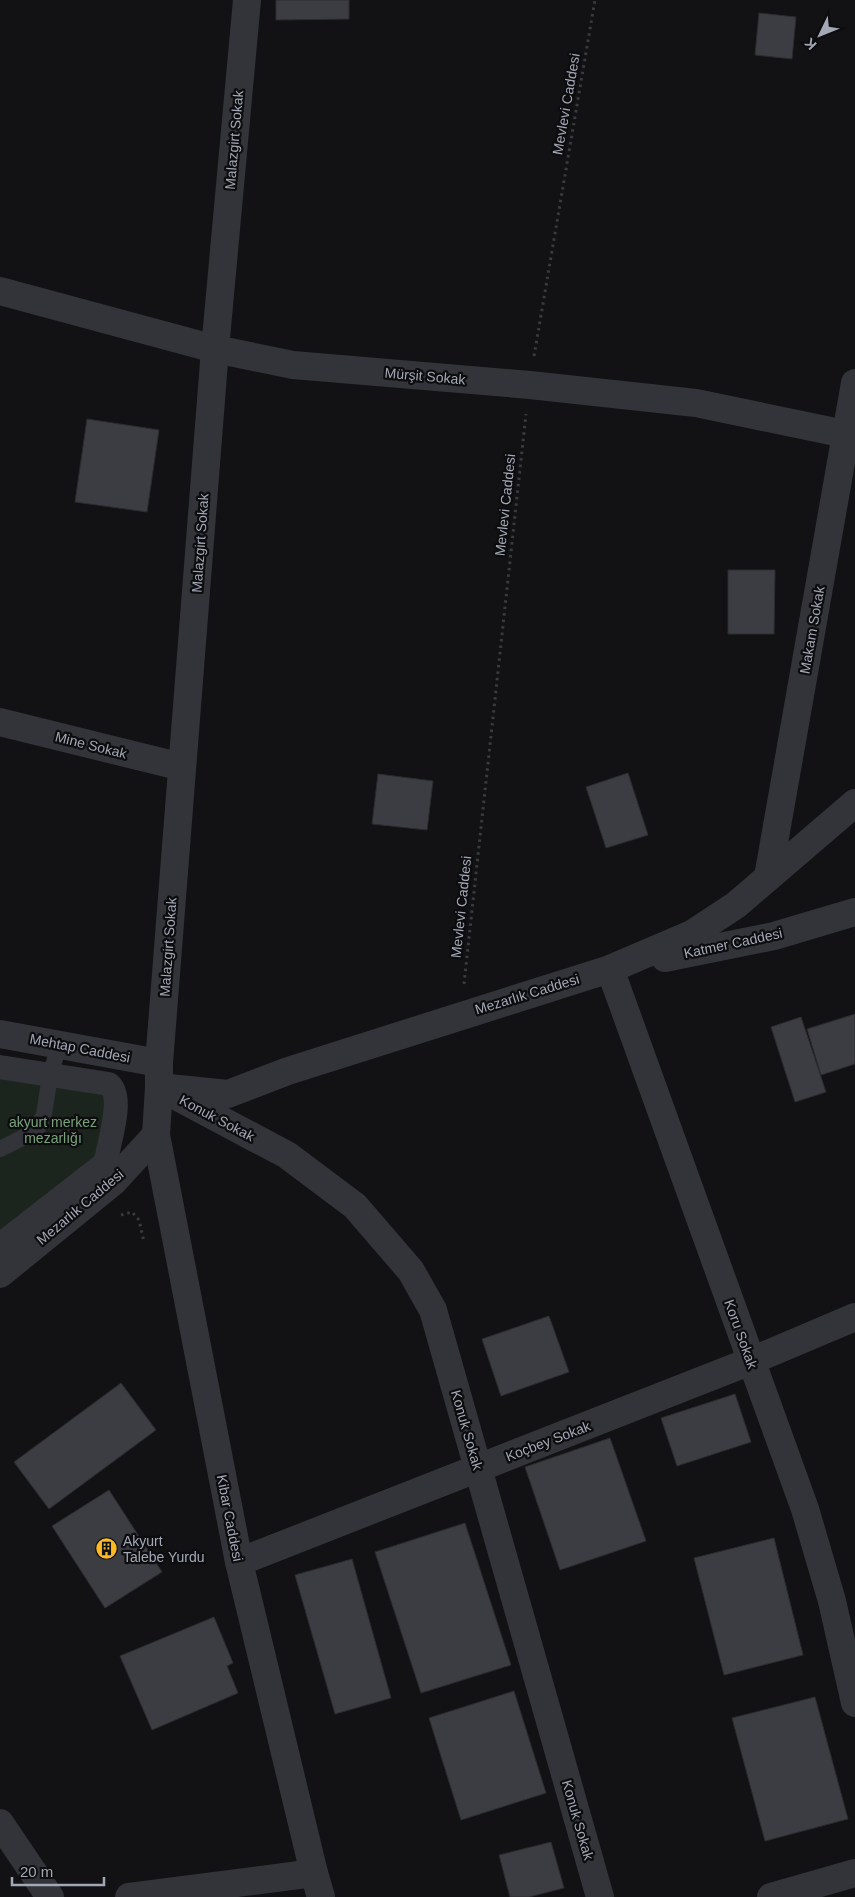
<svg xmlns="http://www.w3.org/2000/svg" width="855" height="1897" font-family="Arial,sans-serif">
	<rect width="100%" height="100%" fill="#121214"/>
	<path fill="#1c241e" d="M0,1065L109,1088L100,1161L0,1240Z"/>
	<g fill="#3c3d42" stroke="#2c2c30">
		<path d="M276,0H349V19L276,20Z"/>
		<path d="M759,13L796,17L792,59L755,55Z"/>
		<path d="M87,419L159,430L147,512L75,502Z"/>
		<path d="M728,570H775L774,634H728Z"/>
		<path d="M628,773L648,835L606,848L586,787Z"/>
		<path d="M378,774L433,781L427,830L372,824Z"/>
		<path d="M855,1014V1064L821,1075L807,1029Z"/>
		<path d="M801,1017L826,1092L795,1102L771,1027Z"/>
		<path d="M549,1316L569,1372L501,1396L482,1339Z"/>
		<path d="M121,1383L156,1430L49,1509L14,1462Z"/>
		<path d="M735,1394L751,1442L677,1466L661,1418Z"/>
		<path d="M610,1438L646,1541L560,1570L525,1467Z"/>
		<path d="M109,1490L162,1572L105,1608L52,1526Z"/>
		<path d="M465,1523L511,1665L421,1693L375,1552Z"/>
		<path d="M774,1538L803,1655L724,1675L694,1558Z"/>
		<path d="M352,1559L391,1698L335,1714L295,1575Z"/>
		<path d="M214,1617L233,1663L227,1666L238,1693L152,1730L120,1656Z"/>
		<path d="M514,1691L546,1793L461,1820L429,1718Z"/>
		<path d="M815,1697L848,1819L765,1841L732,1718Z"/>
		<path d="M551,1842L564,1888L529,1897H510L499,1855Z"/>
	</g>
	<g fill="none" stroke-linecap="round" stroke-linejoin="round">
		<g stroke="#393b40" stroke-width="3" stroke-dasharray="2.5 4" stroke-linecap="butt">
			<path d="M534,356L595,0"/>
			<path d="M464,984L526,414"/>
			<path d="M121,1215L132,1212L139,1220L144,1242"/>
		</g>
		<path stroke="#333439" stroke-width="16" d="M0,1149L28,1135L39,1126L44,1114L50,1076L59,1045"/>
		<path stroke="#333439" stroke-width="24" d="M0,1067L109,1084C124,1097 110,1138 107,1156L104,1164L0,1245"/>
		<g stroke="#333439" stroke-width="28">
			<path d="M247,0L215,349L159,1063V1087L287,1155L355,1206L411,1271L433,1310L600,1897"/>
			<path d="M0,291L215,349L293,365L530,385L696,403L855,436"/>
			<path d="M0,722L182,767"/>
			<path d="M768,877L855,383"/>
			<path d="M610,969L805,1509L832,1601L855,1703"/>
			<path d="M239,1562L751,1361L855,1317"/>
			<path d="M0,1823L50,1897"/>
			<path d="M129,1897L314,1873"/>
		</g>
		<g stroke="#333439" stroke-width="28">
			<path d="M665,958L774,936L855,912"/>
			<path d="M0,1034L159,1063"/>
			<path d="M0,1274L113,1182L156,1135"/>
			<path d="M321,1897L314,1873L239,1562L156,1135L159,1087L228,1094L288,1071L610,969L692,934L736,905L855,803"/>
			<path d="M771,1897L855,1873"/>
		</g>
	</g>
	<defs>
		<symbol id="building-disc" viewBox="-11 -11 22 22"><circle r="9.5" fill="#fcba22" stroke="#0d0d0f"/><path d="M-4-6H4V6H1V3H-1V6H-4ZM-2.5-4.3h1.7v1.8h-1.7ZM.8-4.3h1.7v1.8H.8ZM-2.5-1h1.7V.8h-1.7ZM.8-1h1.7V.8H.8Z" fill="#111"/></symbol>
	</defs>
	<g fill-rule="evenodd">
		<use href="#building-disc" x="94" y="1536" width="25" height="25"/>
	</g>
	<g text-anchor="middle" stroke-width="4.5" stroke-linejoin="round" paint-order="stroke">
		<g font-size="14" fill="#a3a8b6" stroke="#0d0d0f">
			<text transform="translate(566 104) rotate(-80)" y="5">Mevlevi Caddesi</text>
			<text transform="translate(234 140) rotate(-85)" y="5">Malazgirt Sokak</text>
			<text transform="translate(425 376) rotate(5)" y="5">Mürşit Sokak</text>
			<text transform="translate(505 505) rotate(-84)" y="5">Mevlevi Caddesi</text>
			<text transform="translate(200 543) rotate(-86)" y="5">Malazgirt Sokak</text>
			<text transform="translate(812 630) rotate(-80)" y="5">Makam Sokak</text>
			<text transform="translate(91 745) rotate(14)" y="5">Mine Sokak</text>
			<text transform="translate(461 907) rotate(-84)" y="5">Mevlevi Caddesi</text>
			<text transform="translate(733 943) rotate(-12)" y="5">Katmer Caddesi</text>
			<text transform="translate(168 947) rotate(-86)" y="5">Malazgirt Sokak</text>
			<text transform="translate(527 994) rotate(-17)" y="5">Mezarlık Caddesi</text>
			<text transform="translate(80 1048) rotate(11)" y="5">Mehtap Caddesi</text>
			<text transform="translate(217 1118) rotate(28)" y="5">Konuk Sokak</text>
			<text transform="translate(80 1207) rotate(-40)" y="5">Mezarlık Caddesi</text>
			<text transform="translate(741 1334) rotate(70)" y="5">Koru Sokak</text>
			<text transform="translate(467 1430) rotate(74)" y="5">Konuk Sokak</text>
			<text transform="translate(548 1441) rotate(-21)" y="5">Koçbey Sokak</text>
			<text transform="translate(230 1518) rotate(79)" y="5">Kibar Caddesi</text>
			<text transform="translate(578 1820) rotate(74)" y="5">Konuk Sokak</text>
		</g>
		<g font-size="14" fill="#79a27c" stroke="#0d0d0f">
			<text x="53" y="1127">akyurt merkez<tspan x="53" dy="16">mezarlığı</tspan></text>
		</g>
		<g font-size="14" fill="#a3a8b6" stroke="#0d0d0f" text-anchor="start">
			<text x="123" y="1546">Akyurt<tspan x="123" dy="16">Talebe Yurdu</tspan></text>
		</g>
	</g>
	<g transform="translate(820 35) rotate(227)" stroke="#0d0d0f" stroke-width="4" paint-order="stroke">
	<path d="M0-4L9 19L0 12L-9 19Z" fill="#a3a8b6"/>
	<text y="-8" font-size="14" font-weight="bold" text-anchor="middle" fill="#a3a8b6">K</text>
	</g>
	<path d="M12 1877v8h92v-8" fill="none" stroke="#a3a8b6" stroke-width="2.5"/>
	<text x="20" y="1877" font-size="15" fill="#a3a8b6" stroke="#0d0d0f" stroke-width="4" paint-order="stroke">20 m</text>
</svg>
